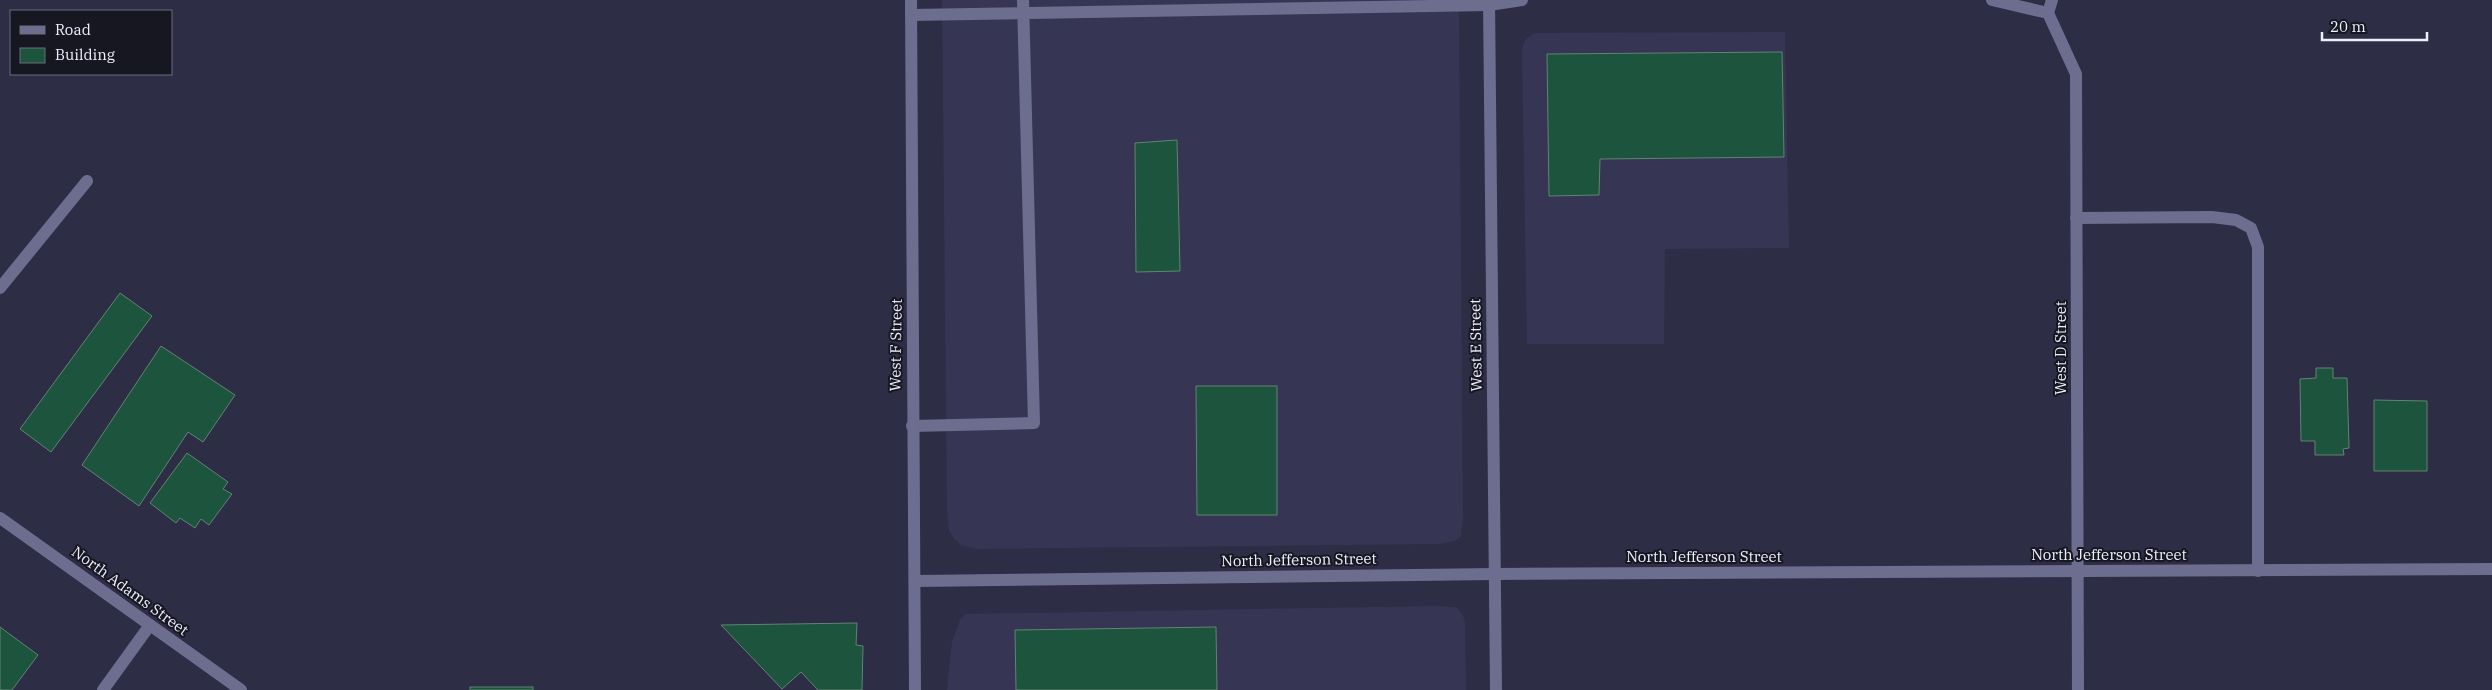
<svg xmlns="http://www.w3.org/2000/svg" width="2492" height="690" font-family="'IBM Plex Serif',serif">
	<rect width="100%" height="100%" fill="#2d2d46"/>
	<g fill="#363654">
		<path d="M942,0H1459L1463,518L1461,536L1455,541L1439,544L977,549L961,545L954,539L949,530L947,511Z"/>
		<path d="M1785,32L1789,248L1665,249L1664,344H1527L1522,54L1523,45L1526,39L1534,33Z"/>
		<path d="M1437,606L1456,607L1463,615L1465,623L1466,690H947L952,642L960,620L965,614Z"/>
	</g>
	<g fill="#1c543d" stroke="#638373">
		<path d="M1782,52L1784,157L1600,159L1599,195L1549,196L1547,54Z"/>
		<path d="M1177,140L1180,271L1136,272L1135,143Z"/>
		<path d="M120,293L152,316L51,452L20,429Z"/>
		<path d="M161,346L235,395L203,442L188,432L139,506L82,465Z"/>
		<path d="M2316,368H2333V378H2347L2349,448L2343,449L2344,455H2315V441H2301L2300,379L2316,378Z"/>
		<path d="M1196,386H1277V515H1197Z"/>
		<path d="M2374,400L2427,401V471H2374Z"/>
		<path d="M187,453L228,482L223,489L232,494L209,525L201,519L195,528L180,518L176,523L150,503Z"/>
		<path d="M857,623L856,645L863,646L862,690H818L801,672L782,689L721,625Z"/>
		<path d="M0,627L38,655L12,690H0Z"/>
		<path d="M1216,627L1217,690H1016L1015,630Z"/>
		<rect x="470" y="687" width="63" height="3"/>
	</g>
	<g fill="none" stroke-linecap="round" stroke-linejoin="round">
		<g stroke="#6d6d90" stroke-width="12">
			<path d="M2048,13L2052,0"/>
			<path d="M911,15L1489,5"/>
			<path d="M2076,218L2212,217L2236,220L2251,228L2258,247V571"/>
			<path d="M0,288L87,181"/>
			<path d="M912,426L1034,423L1023,0"/>
		</g>
		<g stroke="#6d6d90" stroke-width="12">
			<path d="M911,0L915,690"/>
			<path d="M1489,0L1496,690"/>
			<path d="M1992,0L2048,13L2076,74L2078,690"/>
			<path d="M1489,5L1522,0"/>
			<path d="M916,581L1496,574L2492,569"/>
			<path d="M103,690L150,625"/>
		</g>
		<path stroke="#6d6d90" stroke-width="12" d="M0,518L241,690"/>
	</g>
	<g text-anchor="middle" stroke-width="4" stroke-linejoin="round" paint-order="stroke">
		<g font-size="15" fill="#eef" stroke="#171722">
			<text transform="translate(896 345) rotate(-89)" y="5">West F Street</text>
			<text transform="translate(1476 345) rotate(-91)" y="5">West E Street</text>
			<text transform="translate(2061 348) rotate(-90)" y="5">West D Street</text>
			<text x="2109" y="560">North Jefferson Street</text>
			<text x="1704" y="562">North Jefferson Street</text>
			<text transform="translate(1299 560) rotate(-1)" y="5">North Jefferson Street</text>
			<text transform="translate(130 591) rotate(36)" y="5">North Adams Street</text>
		</g>
	</g>
	<rect x="10" y="10" width="162" height="65" fill="#171722" stroke="#6d6d7a"/>
	<rect x="20" y="26" width="25" height="8" fill="#6d6d90" stroke="#6d6d7a"/>
	<text x="55" y="35" font-size="15" fill="#eeeeff">Road</text>
	<rect x="20" y="48" width="25" height="15" fill="#1c543d" stroke="#6d6d7a"/>
	<text x="55" y="60" font-size="15" fill="#eeeeff">Building</text>
	<path d="M2322 32v8h105v-8" fill="none" stroke="#eeeeff" stroke-width="2.5"/>
	<text x="2330" y="32" font-size="15" fill="#eeeeff" stroke="#171722" stroke-width="4" paint-order="stroke">20 m</text>
</svg>
